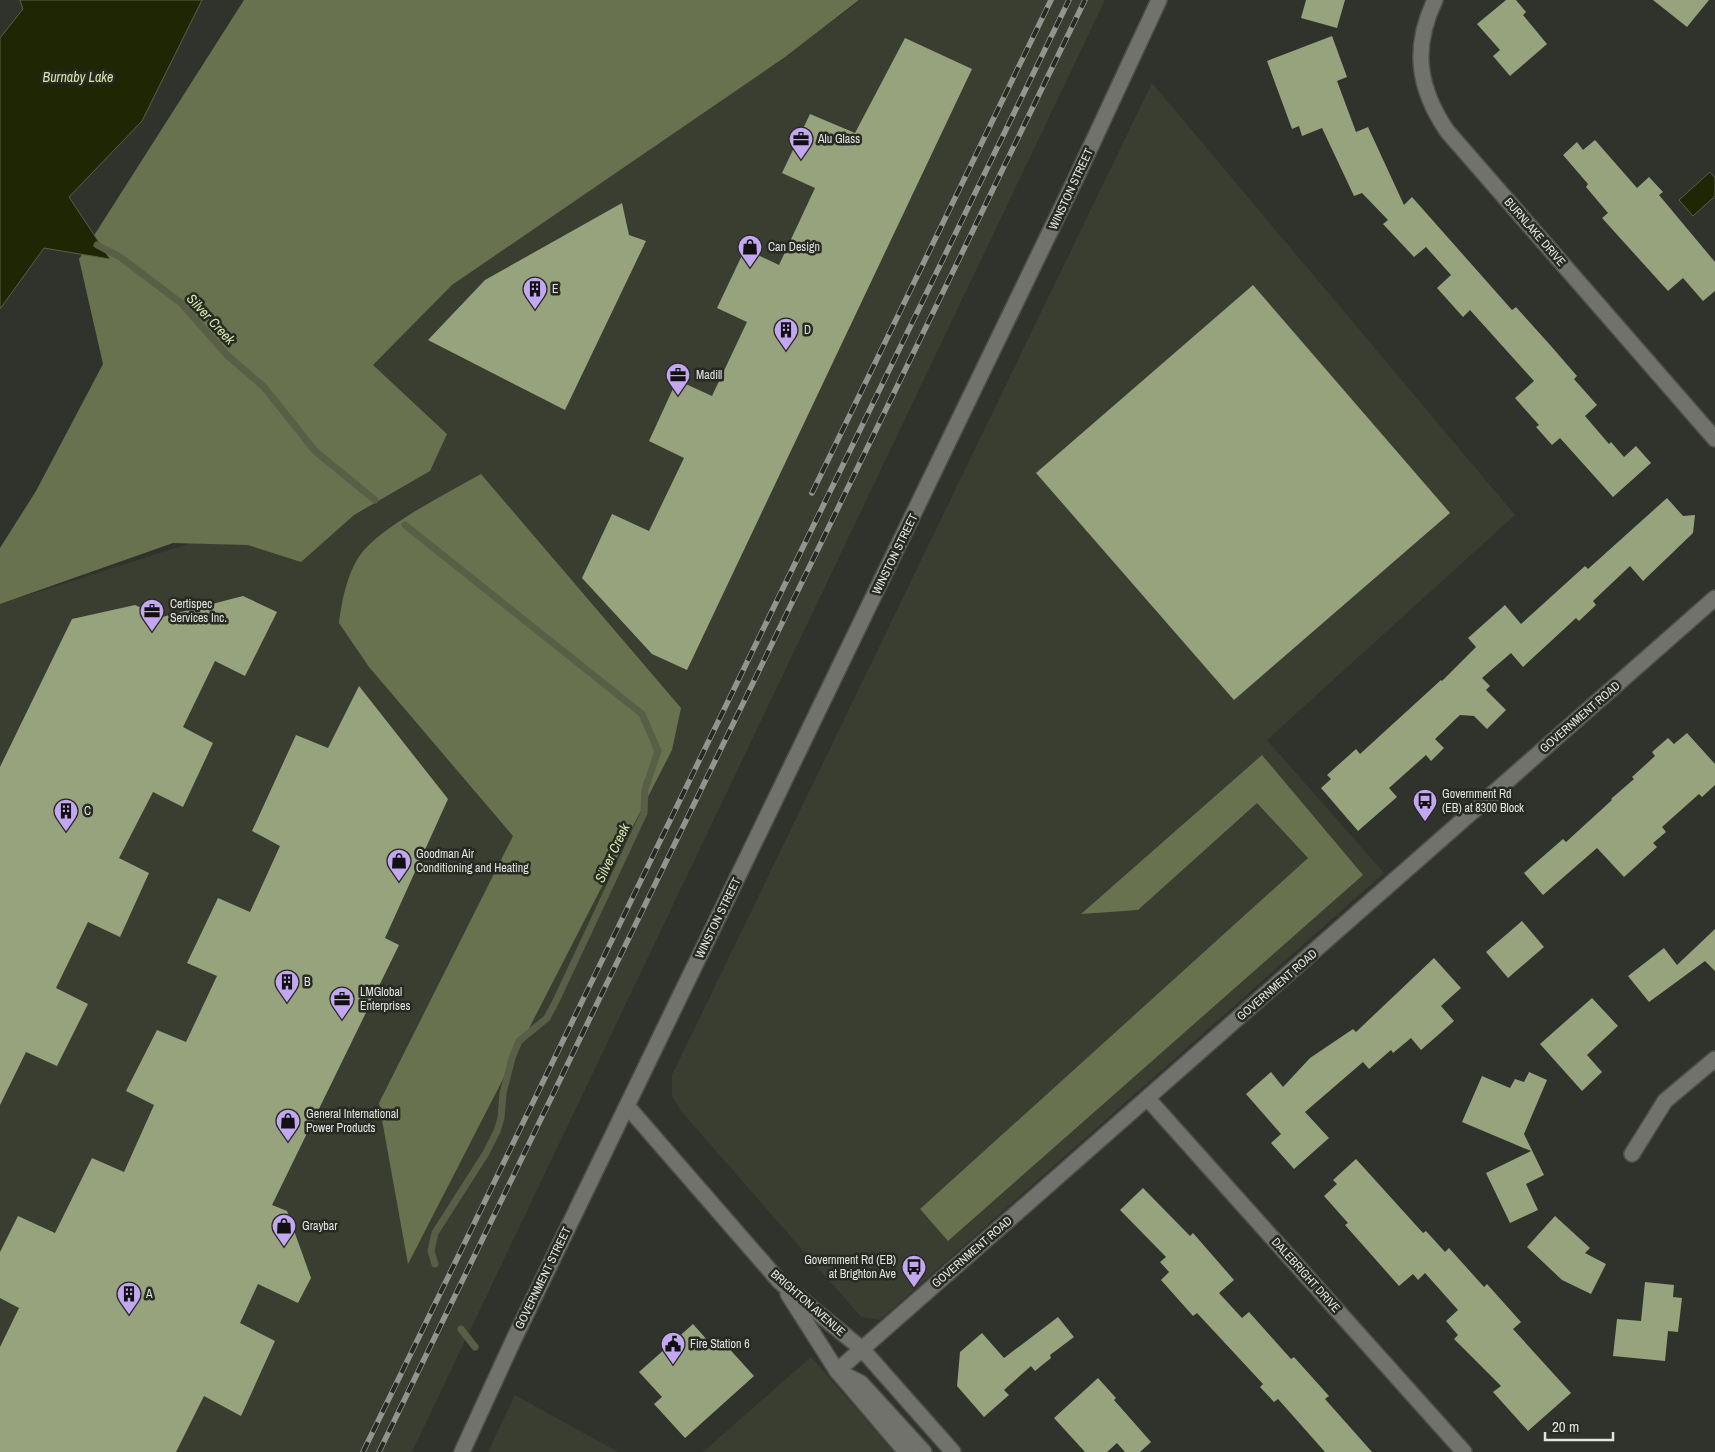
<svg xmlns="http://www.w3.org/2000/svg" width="1715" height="1452" font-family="'Archivo Narrow',sans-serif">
	<rect width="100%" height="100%" fill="#30322c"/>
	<g fill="#3a3e31">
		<path d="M861,0H1105L412,1452H0V604L285,513L373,365L452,285L784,57Z"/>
		<path d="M1152,83L1515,515L1267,740L1384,873L880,1320L861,1317L681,1111L672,1096V1075Z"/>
		<path d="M811,1357L894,1452H703Z"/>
		<path d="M515,1395L618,1452H488Z"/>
	</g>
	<g fill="#68724e">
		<path d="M244,0H859L785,57L452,285L373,365L447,434L430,471L354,515L301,562L248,545L173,543L0,604V548L36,491L103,364L79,259Z"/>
		<path d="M481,474L681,708L672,750L408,1264L379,1103L513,836L369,667L339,623C342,599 348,569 364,550C389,522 448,493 481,474Z"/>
		<path d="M1262,755L1363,875L948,1241L920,1209L1308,858L1257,803L1138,910L1081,914Z"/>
	</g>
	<g fill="#1e2604" stroke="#595f46">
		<path d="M20,0H202L142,121L69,197L110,259L44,248L0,309V38L23,9Z"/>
		<path d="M1710,172L1715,178V196L1693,216L1679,200Z"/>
	</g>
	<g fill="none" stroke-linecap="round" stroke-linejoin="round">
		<g stroke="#595f46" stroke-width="7">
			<path d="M97,245L120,257L181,303L227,355L264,387L315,451L375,500"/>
			<path d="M405,525L642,714L658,751L645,789L644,813L556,1001L547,1018L519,1041L512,1058L503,1093L501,1118L497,1131L486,1153L435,1233L431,1251L435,1264"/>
			<path d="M461,1329L475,1347"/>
		</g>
	</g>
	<g fill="#97a37d">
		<path d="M1306,0H1345L1337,28L1301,18Z"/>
		<path d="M1506,0H1516L1526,12L1523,15L1547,44L1510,76L1493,56L1500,50L1477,24Z"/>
		<path d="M1653,0H1709L1687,27Z"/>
		<path d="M1332,36L1347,77L1337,81L1356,132L1368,127L1404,205L1412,197L1512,310L1516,307L1551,346L1577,376L1574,379L1597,405L1585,416L1609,444L1611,442L1624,457L1636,446L1651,463L1613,497L1560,438L1552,445L1536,427L1539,425L1515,398L1534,381L1470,310L1463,317L1437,288L1451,275L1426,247L1414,257L1383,224L1388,220L1362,193L1354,196L1322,128L1302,136L1299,126L1292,129L1267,61Z"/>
		<path d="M905,38L972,69L687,670L652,654L582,578L612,514L649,531L684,458L649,441L677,380L712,396L747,322L717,308L745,249L779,265L815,188L782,173L810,114L855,133Z"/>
		<path d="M1595,140L1637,188L1649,177L1663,192L1659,195L1715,262V291L1703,301L1683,278L1668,291L1602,218L1608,213L1586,187L1588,184L1563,155L1577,142L1583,150Z"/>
		<path d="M622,203L629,235L646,241L565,410L428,340L485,280Z"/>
		<path d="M1253,285L1450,513L1234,700L1036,473Z"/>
		<path d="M1667,498L1683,516L1695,515L1693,533L1643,581L1630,566L1593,601L1596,605L1579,621L1576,618L1523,667L1511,653L1482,678L1490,686L1486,690L1506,710L1487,729L1474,716L1460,715L1435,739L1444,748L1431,761L1426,755L1389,788L1397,797L1358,831L1321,788L1331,779L1327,775L1356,749L1360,754L1441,680L1442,681L1476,647L1468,638L1505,605L1521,624L1585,566L1588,569Z"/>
		<path d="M243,596L277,612L245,676L215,661L183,727L213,743L183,807L153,792L119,858L149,873L120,937L88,922L56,988L88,1004L57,1066L26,1052L0,1105V767L72,619L135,605L162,617Z"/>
		<path d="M359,686L448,799L385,938L399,945L272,1205L287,1211L311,1278L298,1303L258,1284L240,1323L275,1341L241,1416L204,1396L176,1452H0V1347L19,1308L0,1298V1252L18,1216L55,1233L92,1158L124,1172L154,1105L126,1091L157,1030L186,1042L217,976L187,963L218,898L250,912L280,846L252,831L296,735L328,748Z"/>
		<path d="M1687,733L1715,764V785L1702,797L1699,794L1662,827L1666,832L1653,843L1657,847L1624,877L1597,848L1543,895L1524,873L1563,839L1566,842L1612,800L1611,799L1634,779L1632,777L1655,756L1652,752L1668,738L1674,744Z"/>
		<path d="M1522,921L1544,947L1508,978L1486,952Z"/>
		<path d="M1715,929V971L1705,961L1649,1002L1628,976L1664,948L1677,965Z"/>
		<path d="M1434,958L1461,988L1441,1006L1454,1021L1421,1050L1411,1038L1393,1053L1391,1050L1369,1069L1363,1062L1305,1112L1329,1138L1294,1169L1271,1143L1281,1134L1246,1094L1271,1072L1283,1087L1310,1058L1353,1029L1356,1032Z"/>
		<path d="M1592,998L1618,1026L1587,1055L1602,1072L1582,1091L1540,1044Z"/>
		<path d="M1529,1072L1547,1080L1524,1134L1544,1175L1526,1184L1538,1210L1510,1223L1486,1173L1531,1151L1462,1122L1482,1076L1510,1088L1515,1079L1524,1082Z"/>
		<path d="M1356,1159L1423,1233L1426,1231L1445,1252L1449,1248L1484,1287L1487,1284L1521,1322L1513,1329L1571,1393L1528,1431L1493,1392L1501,1386L1454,1339L1458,1335L1446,1321L1458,1310L1425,1273L1418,1280L1413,1274L1399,1286L1345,1225L1348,1223L1324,1196L1337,1184L1333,1180Z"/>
		<path d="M1143,1188L1190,1236L1193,1233L1234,1280L1219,1293L1242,1318L1249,1312L1291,1359L1294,1357L1329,1396L1325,1399L1372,1452H1325L1278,1399L1274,1402L1260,1387L1263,1384L1197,1313L1193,1316L1161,1280L1169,1272L1160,1262L1166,1257L1120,1210Z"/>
		<path d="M1555,1216L1590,1248L1585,1253L1606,1264L1591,1294L1562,1280L1527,1247Z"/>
		<path d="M1645,1282L1674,1285L1673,1297L1682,1298L1678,1332L1668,1331L1665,1361L1613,1356L1617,1319L1641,1321Z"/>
		<path d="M1058,1317L1074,1337L1050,1355L1051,1358L1035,1371L1031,1366L1004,1390L1009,1395L984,1417L957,1386L960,1352L982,1333L1004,1358Z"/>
		<path d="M693,1324L716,1350L724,1343L754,1376L685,1438L654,1404L662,1397L639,1372Z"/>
		<path d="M1098,1378L1116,1398L1114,1400L1151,1442L1140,1452H1125L1117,1443L1107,1452H1085L1054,1418Z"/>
	</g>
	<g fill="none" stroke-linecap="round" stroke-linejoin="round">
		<defs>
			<g id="minor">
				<path d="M1435,0C1412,48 1418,88 1447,131L1715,439"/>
				<path d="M1148,1099L1464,1452"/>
				<path d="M627,1106L780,1282L862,1349L953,1452"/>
				<path d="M1632,1154L1665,1101L1715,1059"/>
				<path d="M788,1294L837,1371L906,1452"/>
				<path d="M837,1371L1715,598"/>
				<path d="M843,1374L861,1383L924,1452"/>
				<path d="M462,1452L514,1339L1077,176L1159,0"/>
			</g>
		</defs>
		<use href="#minor" stroke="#4d4f4a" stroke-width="18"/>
		<use href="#minor" stroke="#70726b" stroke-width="15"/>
		<defs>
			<g id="rail">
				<path d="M812,493L1051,0"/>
				<path d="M363,1452L1069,0"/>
				<path d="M379,1452L1085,0"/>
			</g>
		</defs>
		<use href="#rail" stroke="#939490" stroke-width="5.5"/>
		<use href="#rail" stroke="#272923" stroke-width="4" stroke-dasharray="11" stroke-linecap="butt"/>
	</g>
	<defs>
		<symbol id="office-pin" viewBox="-11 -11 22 30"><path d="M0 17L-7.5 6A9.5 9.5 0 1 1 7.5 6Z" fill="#c4a7f1" stroke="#272923"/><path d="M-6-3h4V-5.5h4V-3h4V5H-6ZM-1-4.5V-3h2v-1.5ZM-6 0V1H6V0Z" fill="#111"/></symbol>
		<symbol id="shop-pin" viewBox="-11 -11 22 30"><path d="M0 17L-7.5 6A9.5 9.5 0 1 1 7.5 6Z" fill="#c4a7f1" stroke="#272923"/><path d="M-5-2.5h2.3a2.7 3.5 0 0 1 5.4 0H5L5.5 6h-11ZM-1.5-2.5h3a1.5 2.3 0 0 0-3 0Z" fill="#111"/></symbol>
		<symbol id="building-pin" viewBox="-11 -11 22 30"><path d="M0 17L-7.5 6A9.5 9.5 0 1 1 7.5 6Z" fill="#c4a7f1" stroke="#272923"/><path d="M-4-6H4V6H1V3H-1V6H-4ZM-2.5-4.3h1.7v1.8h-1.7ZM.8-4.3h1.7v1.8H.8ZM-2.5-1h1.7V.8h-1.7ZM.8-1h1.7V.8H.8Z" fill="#111"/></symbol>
		<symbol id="bus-pin" viewBox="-11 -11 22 30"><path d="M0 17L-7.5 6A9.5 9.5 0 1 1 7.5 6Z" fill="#c4a7f1" stroke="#272923"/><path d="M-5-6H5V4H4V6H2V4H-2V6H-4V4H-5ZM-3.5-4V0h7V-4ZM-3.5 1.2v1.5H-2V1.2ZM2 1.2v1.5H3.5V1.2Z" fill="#111"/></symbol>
		<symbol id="civic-pin" viewBox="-11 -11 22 30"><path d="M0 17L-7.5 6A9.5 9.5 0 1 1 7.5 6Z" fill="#c4a7f1" stroke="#272923"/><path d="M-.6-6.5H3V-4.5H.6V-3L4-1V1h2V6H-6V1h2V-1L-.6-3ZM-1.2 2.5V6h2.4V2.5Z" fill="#111"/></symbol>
	</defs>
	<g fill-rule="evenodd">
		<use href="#office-pin" x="787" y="125" width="28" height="38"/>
		<use href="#shop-pin" x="736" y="233" width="28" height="38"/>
		<use href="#building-pin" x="521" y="275" width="28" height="38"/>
		<use href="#building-pin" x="772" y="316" width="28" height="38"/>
		<use href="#office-pin" x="664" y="361" width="28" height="38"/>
		<use href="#office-pin" x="138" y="597" width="28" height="38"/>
		<use href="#bus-pin" x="1411" y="787" width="28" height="38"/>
		<use href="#building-pin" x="52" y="797" width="28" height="38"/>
		<use href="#shop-pin" x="385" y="847" width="28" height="38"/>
		<use href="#building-pin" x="273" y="968" width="28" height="38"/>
		<use href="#office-pin" x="328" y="985" width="28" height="38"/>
		<use href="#shop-pin" x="274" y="1107" width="28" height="38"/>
		<use href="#shop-pin" x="270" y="1212" width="28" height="38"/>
		<use href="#bus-pin" x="900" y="1253" width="28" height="38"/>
		<use href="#building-pin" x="115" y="1280" width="28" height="38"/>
		<use href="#civic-pin" x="659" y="1330" width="28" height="38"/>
	</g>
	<g text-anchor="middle" stroke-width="5" stroke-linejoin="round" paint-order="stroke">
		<g font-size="12" fill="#e3e4e0" stroke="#272923" text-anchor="start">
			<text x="818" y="143">Alu Glass</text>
			<text x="768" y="251">Can Design</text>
			<text x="552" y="293">E</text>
			<text x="804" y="334">D</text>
			<text x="696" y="379">Madill</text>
			<text x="170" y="608">Certispec<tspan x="170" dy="14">Services Inc.</tspan></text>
			<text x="1442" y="798">Government Rd<tspan x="1442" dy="14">(EB) at 8300 Block</tspan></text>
			<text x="84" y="815">C</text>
			<text x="416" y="858">Goodman Air<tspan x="416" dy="14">Conditioning and Heating</tspan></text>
			<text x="304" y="986">B</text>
			<text x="360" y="996">LMGlobal<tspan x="360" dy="14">Enterprises</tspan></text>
			<text x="306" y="1118">General International<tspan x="306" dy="14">Power Products</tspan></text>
			<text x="302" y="1230">Graybar</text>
			<text x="896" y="1264" text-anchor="end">Government Rd (EB)<tspan x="896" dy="14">at Brighton Ave</tspan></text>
			<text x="146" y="1298">A</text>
			<text x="690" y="1348">Fire Station 6</text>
		</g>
		<g font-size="12" fill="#e3e4e0" stroke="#272923">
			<text transform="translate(1071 189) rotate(-65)" y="4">WINSTON STREET</text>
			<text transform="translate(1535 232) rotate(49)" y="4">BURNLAKE DRIVE</text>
			<text transform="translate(895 554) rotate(-64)" y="4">WINSTON STREET</text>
			<text transform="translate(1580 717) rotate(-41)" y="4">GOVERNMENT ROAD</text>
			<text transform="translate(718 918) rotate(-64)" y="4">WINSTON STREET</text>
			<text transform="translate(1277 985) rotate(-41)" y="4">GOVERNMENT ROAD</text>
			<text transform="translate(972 1252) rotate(-41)" y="4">GOVERNMENT ROAD</text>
			<text transform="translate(1306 1275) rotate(48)" y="4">DALEBRIGHT DRIVE</text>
			<text transform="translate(543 1278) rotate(-64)" y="4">GOVERNMENT STREET</text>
			<text transform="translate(808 1303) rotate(41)" y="4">BRIGHTON AVENUE</text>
		</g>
		<g font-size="14" font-style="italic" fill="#d3e6a7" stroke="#272923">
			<text x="78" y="82">Burnaby Lake</text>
			<text transform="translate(211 319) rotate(47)" y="5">Silver Creek</text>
			<text transform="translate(612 853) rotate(-65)" y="5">Silver Creek</text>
		</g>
	</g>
	<path d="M1545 1432v8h68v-8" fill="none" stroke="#e3e4e0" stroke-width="2.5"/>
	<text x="1552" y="1432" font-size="15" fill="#e3e4e0" stroke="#272923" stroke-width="4" paint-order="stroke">20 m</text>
</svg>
